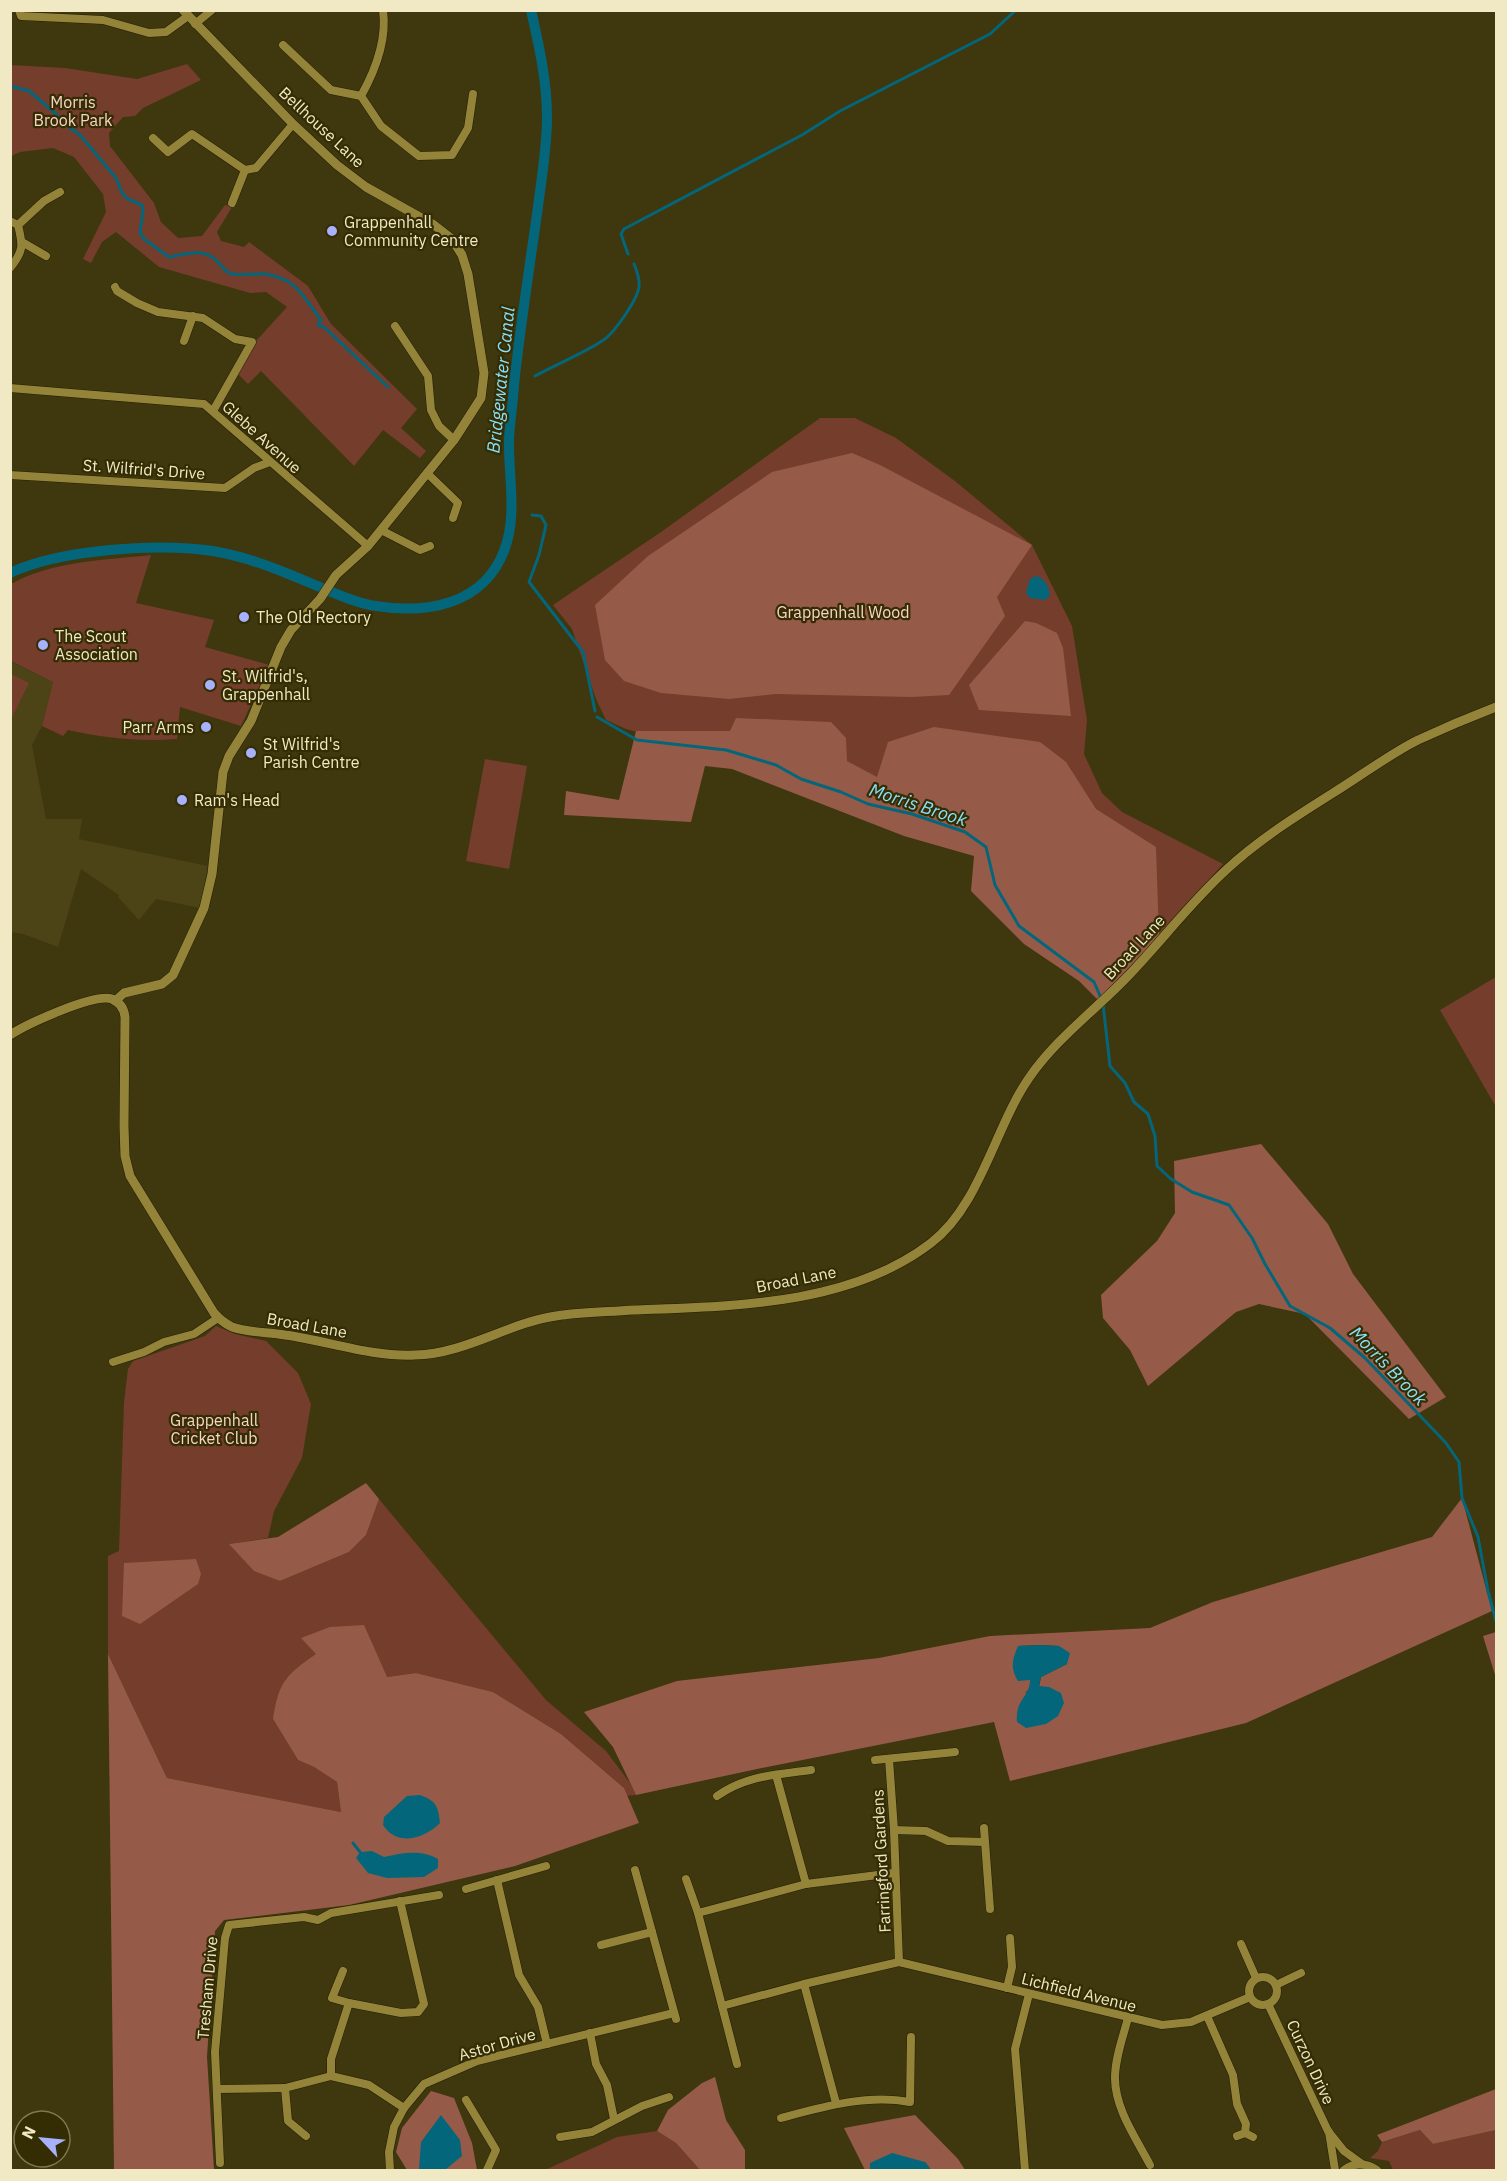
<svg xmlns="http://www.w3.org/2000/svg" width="1507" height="2181" font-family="'IBM Plex Sans',sans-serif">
	<rect width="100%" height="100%" fill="#3f370e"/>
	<path fill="#4c4316" d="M10,661L53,682L42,726L32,745L46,819H82L79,839L208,866L200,908L156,899L139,920L118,897L119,895L81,869L58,947L23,934L11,932Z"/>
	<g fill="#743d2c">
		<path d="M187,64L201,80L143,108L135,116L123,117L109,133L110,146L154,203L161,222L178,238L202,236L225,205L232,207L217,232L221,241L244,247L249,242L308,286L331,324L417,409L401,428L426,451L420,458L383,430L354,466L261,371L248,384L238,374L255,342L287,307L266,292L250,293L159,267L116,232L102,242L91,263L83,259L106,212L103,194L74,157L53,148L20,152L11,156L10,65L65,68L137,79Z"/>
		<path d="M820,418H855L896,438L955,481L1032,545L1072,626L1087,720L1084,754L1102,793L1122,812L1223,864L1159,936L977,852L738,758L626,729L606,720L596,699L572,629L553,605L661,532Z"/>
		<path d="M151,555L136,603L214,620L205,647L269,665L241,726L180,707L177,739C139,742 105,738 68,730L63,736L42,726L53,682L11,661V584C52,561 105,560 151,555Z"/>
		<path d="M11,674L29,683L11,720Z"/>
		<path d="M485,759L527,766L509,869L466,861Z"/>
		<path d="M1496,977V1107L1440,1010Z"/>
		<path d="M216,1326L235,1334L266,1341L298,1373L311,1404L302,1458L274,1511L268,1538L230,1544L254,1570L280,1581L349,1552L366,1535L379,1499L546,1700L606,1751L630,1783L636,1795L625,1796L624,1788L561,1734L493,1692L416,1673L387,1677L302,1637L317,1654L273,1719L298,1760L314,1767L337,1782L341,1812L167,1778L108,1654V1556L119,1551L124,1402L128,1369L133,1361L205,1336Z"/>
		<path d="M1420,2130L1433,2144L1496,2130V2170H1393L1389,2161L1370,2158L1378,2151L1382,2142Z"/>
		<path d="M657,2131L676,2143L700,2170H545L617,2137Z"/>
	</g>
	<g fill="#965b48" fill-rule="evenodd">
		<path d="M852,453L880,465L1032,545L997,597L1005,616L949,695L912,697L775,694L729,699L661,693L624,681L605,660L595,605L648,556L772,472Z"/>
		<path d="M1025,621L1036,623L1057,633L1063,648L1071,716L979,710L969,685Z"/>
		<path d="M736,718L831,722L846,738L847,761L877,777L888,742L934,727L1040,742L1066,762L1096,809L1156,847L1159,936L1098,1000L1079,981L1024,944L971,891L974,856L904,836L732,769L705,766L691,822L564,815L566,791L619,800L636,731H730Z"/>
		<path d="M1261,1144L1328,1224L1353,1274L1446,1397L1409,1419L1305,1314L1259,1304L1236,1312L1148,1386L1130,1350L1103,1318L1101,1295L1157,1241L1175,1213L1174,1161Z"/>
		<path d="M366,1483L379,1499L366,1535L349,1552L280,1581L254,1571L229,1544L278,1537Z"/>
		<path d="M1462,1498L1492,1611L1246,1723L1010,1781L994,1722L757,1769L636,1795L613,1747L584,1712L677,1681L879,1658L990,1636L1150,1628L1213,1602L1432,1537ZM1040,1645L1059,1646L1067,1664L1041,1677L1039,1687H1048L1025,1693L1030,1688V1679L1018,1646Z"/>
		<path d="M196,1559L201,1574L198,1584L140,1624L122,1616L124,1563Z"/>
		<path d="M364,1625L387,1677L416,1673L493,1692L561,1734L624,1788L639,1823L515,1866L349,1905L224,1920L215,1931L207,2057L214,2170H114L108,1654L167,1778L341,1812L337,1782L314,1767L298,1760L273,1719C279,1681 286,1675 316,1654L301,1638L330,1627Z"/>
		<path d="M1496,1632V1678L1483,1636Z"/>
		<path d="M715,2077L726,2120L745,2150V2170H700L676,2143L657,2131L668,2110L702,2083Z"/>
		<path d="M1496,2089V2130L1433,2144L1420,2130L1382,2142L1377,2135Z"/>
		<path d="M431,2091L454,2098L472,2143L477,2170H407L396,2152L402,2128Z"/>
		<path d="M915,2115L958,2159L965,2170H931L925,2162L870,2163V2170H865L844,2128Z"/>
	</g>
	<g fill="#04667b">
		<path d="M1036,576C1046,579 1048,586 1050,595L1045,600L1030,598L1026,593L1030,579Z"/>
		<path d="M1040,1645L1059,1646L1070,1653L1067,1664L1041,1677L1039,1686L1049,1687L1061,1693L1064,1703L1058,1716L1046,1724L1026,1728L1017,1722C1015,1699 1030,1697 1030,1680L1018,1681C1010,1668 1012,1660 1018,1646Z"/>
		<path d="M420,1795C437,1801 438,1807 440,1823C424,1839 397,1847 383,1825L384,1817L407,1796Z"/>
		<path d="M372,1851L384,1857C402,1853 421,1849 438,1859V1868L424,1877L387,1878L368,1873L356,1858L360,1852Z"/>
		<path d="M441,2115L460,2140L462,2156L445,2170L419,2169L421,2142Z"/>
		<path d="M892,2153L925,2162L931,2170H870V2163Z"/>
	</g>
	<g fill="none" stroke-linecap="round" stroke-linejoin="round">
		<g stroke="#04667b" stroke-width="3">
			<path d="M10,86L29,91L56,114L63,123L80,135L116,178L122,193L128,199L142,205L143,212L140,232L144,239L169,257C188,254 203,247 218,262C222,267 227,273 232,274C243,276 254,273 265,274C298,279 303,297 321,320L318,325L324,327L388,387"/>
			<path d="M628,254L621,234L624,229L802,135L840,111L990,34L1016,10"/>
			<path d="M535,376C557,364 582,354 602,341C614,334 637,300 639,287C640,279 637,271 634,264"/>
			<path d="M532,515L541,516L546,525L539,555L529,582L583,652L595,711"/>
			<path d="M597,717L637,740L726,750L776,765L801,779L841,792L868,804L912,814L965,832L986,847L995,885L1019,926L1094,982L1101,998"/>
			<path d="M1103,1004L1110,1066L1125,1083L1134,1102L1148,1114L1155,1136L1157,1166L1171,1179L1192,1192L1229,1205L1252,1238L1265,1264L1290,1306L1330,1328L1365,1358L1446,1443L1459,1462L1462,1498L1478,1537L1488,1591L1496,1621"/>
			<path d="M353,1843L360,1852"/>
		</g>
		<path stroke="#04667b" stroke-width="10" d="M10,573C61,549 158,543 213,551C249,557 282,571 315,585C335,593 355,603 376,606C427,614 483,605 504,551C518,515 508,476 509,439C510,421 513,403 514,385C520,328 529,271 537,214C541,182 547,149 547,117C547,81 539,46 531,10"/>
		<defs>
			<g id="minor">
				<path d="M19,10L21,16L103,20L149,33L166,32L188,16"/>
				<path d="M383,10C387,39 375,71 361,96L381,126L419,156L452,155L468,128L473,94"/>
				<path d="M195,24L212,10"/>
				<path d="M283,45L331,90L361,96"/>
				<path d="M153,138L168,152L192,134L245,170L256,168L293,124"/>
				<path d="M232,203L245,170"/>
				<path d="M10,221L18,225C23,245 24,251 10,268"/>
				<path d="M18,225L44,201L60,192"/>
				<path d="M22,242L46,256"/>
				<path d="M115,287L117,291L137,303L158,312L203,318L235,339L252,342L213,411"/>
				<path d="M395,326L428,376L431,410L439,426L454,440"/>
				<path d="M184,341L193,316"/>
				<path d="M10,388L204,404L368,546"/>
				<path d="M427,473L458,503L453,518"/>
				<path d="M10,475L225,488L254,468L270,462"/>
				<path d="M381,530L420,550L430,546"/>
				<path d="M113,1362L144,1352L164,1342L194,1334L218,1318"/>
				<path d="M889,1759L894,1830L899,1962"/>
				<path d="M875,1760L955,1752"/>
				<path d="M776,1775L806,1884"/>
				<path d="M717,1796C747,1775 776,1775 811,1770"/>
				<path d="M984,1828L990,1909"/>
				<path d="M894,1830L926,1831L948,1841L985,1842"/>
				<path d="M635,1870L676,2019"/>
				<path d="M686,1879L698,1913"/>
				<path d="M497,1880L519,1975L538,2007L547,2044"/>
				<path d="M466,1889L546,1866"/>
				<path d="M1241,1944L1256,1978"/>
				<path d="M601,1945L652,1932"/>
				<path d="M343,1971L332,1998L349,2003"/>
				<circle cx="1263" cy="1991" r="14"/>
				<path d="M804,1984L836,2103"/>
				<path d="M1276,1985L1301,1973"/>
				<path d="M1007,1988L1012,1967L1010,1938"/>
				<path d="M1268,2004L1328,2131L1344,2151L1362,2164"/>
				<path d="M722,2006L804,1984L899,1962L1162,2025L1191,2022L1250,1997"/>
				<path d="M1207,2016L1233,2075L1237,2104L1246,2124L1245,2133"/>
				<path d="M1128,2018C1123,2037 1115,2058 1115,2078C1115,2109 1136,2138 1150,2165"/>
				<path d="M590,2033L596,2064L607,2085L614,2119"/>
				<path d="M737,2064L698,1913L806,1884L894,1873"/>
				<path d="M331,2076V2059L349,2003L401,2013L418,2012L424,2004L400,1901"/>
				<path d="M285,2088L288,2121L306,2136"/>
				<path d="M217,2089L285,2088L331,2076L369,2085L404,2108"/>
				<path d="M466,2100L496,2150L487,2170"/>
				<path d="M781,2118C822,2107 867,2094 910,2102L911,2037"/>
				<path d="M1329,2132L1335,2170"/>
				<path d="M1237,2136L1245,2133L1253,2137"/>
				<path d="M560,2137L592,2132L642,2106L669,2097"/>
				<path d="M220,2163L215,2052L225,1938L229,1925L304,1917L318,1920L331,1913L439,1895"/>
				<path d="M390,2170L389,2152L394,2127L404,2108L424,2084L477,2061L674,2013"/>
				<path d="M1025,2170L1015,2049L1029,1994"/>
				<path d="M1344,2170C1355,2162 1366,2163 1377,2170"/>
			</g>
			<g id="tertiary">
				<path d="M115,1001L124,993L162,984L173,975L204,908L212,874L223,772L229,756L251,721L281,647L291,630L320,599L336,575L368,546L454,440L481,398L484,373L468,274L462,255L452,239L434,225L366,187L337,165L293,124L183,10"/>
				<path d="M10,1035C27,1024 94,993 112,999C120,1002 124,1009 125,1017L124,1126L125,1156L130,1176L214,1313C219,1319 224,1323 232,1327C249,1333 268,1332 285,1335C328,1341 371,1357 415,1355C465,1354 508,1323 556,1316C581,1312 608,1312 633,1310C732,1306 849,1306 931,1243C980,1206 995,1127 1029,1078C1055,1040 1094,1011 1126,978C1160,943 1190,903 1226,870C1258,840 1295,817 1333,793C1361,776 1388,755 1418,740C1444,728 1470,717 1496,707"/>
			</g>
		</defs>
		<use href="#minor" stroke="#231e06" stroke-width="9"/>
		<use href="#tertiary" stroke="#231e06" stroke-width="10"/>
		<use href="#minor" stroke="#948439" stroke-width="8"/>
		<use href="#tertiary" stroke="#948439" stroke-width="9"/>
	</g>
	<g fill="#a7b1fc" stroke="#342c02" stroke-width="2">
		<circle cx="332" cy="231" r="6"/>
		<circle cx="244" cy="617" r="6"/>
		<circle cx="43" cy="645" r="6"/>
		<circle cx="210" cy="685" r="6"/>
		<circle cx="206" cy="727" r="6"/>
		<circle cx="251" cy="753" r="6"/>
		<circle cx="182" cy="800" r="6"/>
	</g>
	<g text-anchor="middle" stroke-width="4.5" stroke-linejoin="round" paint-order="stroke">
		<g font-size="16" fill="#f9d3c7" stroke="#342c02">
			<text x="73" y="108">Morris<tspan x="73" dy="18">Brook Park</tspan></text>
			<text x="843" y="618">Grappenhall Wood</text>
			<text x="214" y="1426">Grappenhall<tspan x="214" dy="18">Cricket Club</tspan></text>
		</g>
		<g font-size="16" fill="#f0e9c4" stroke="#342c02">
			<text transform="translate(322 127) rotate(43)" y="6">Bellhouse Lane</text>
			<text transform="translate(262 437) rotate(42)" y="6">Glebe Avenue</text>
			<text transform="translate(144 469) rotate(4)" y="6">St. Wilfrid's Drive</text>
			<text transform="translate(1134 947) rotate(-47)" y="6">Broad Lane</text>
			<text transform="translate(796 1279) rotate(-11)" y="6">Broad Lane</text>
			<text transform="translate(307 1325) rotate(10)" y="6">Broad Lane</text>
			<text transform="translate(881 1861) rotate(-93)" y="6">Farringford Gardens</text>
			<text transform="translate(207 1988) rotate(-85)" y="6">Tresham Drive</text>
			<text transform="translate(1079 1992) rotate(14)" y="6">Lichfield Avenue</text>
			<text transform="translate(497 2044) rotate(-16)" y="6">Astor Drive</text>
			<text transform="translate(1311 2062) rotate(65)" y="6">Curzon Drive</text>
		</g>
		<g font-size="16" fill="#f0e9c4" stroke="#342c02" text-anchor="start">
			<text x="344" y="228">Grappenhall<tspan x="344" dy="18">Community Centre</tspan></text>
			<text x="256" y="623">The Old Rectory</text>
			<text x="55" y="642">The Scout<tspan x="55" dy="18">Association</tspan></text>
			<text x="222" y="682">St. Wilfrid's,<tspan x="222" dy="18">Grappenhall</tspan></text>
			<text x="194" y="733" text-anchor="end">Parr Arms</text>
			<text x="263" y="750">St Wilfrid's<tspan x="263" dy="18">Parish Centre</tspan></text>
			<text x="194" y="806">Ram's Head</text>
		</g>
		<g font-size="18" font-style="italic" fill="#89e0f9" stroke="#342c02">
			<text transform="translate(501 380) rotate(-84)" y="6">Bridgewater Canal</text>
			<text transform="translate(918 805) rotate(18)" y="6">Morris Brook</text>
			<text transform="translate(1388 1366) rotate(46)" y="6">Morris Brook</text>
		</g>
	</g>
	<rect width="1507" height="2181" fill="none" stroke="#f0e9c4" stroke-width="24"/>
	<g transform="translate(42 2139) rotate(296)"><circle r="28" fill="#342c02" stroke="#7f7850" stroke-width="1.5"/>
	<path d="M0-4.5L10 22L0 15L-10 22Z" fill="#a7b1fc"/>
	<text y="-9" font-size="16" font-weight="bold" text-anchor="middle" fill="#f0e9c4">N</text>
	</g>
</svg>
